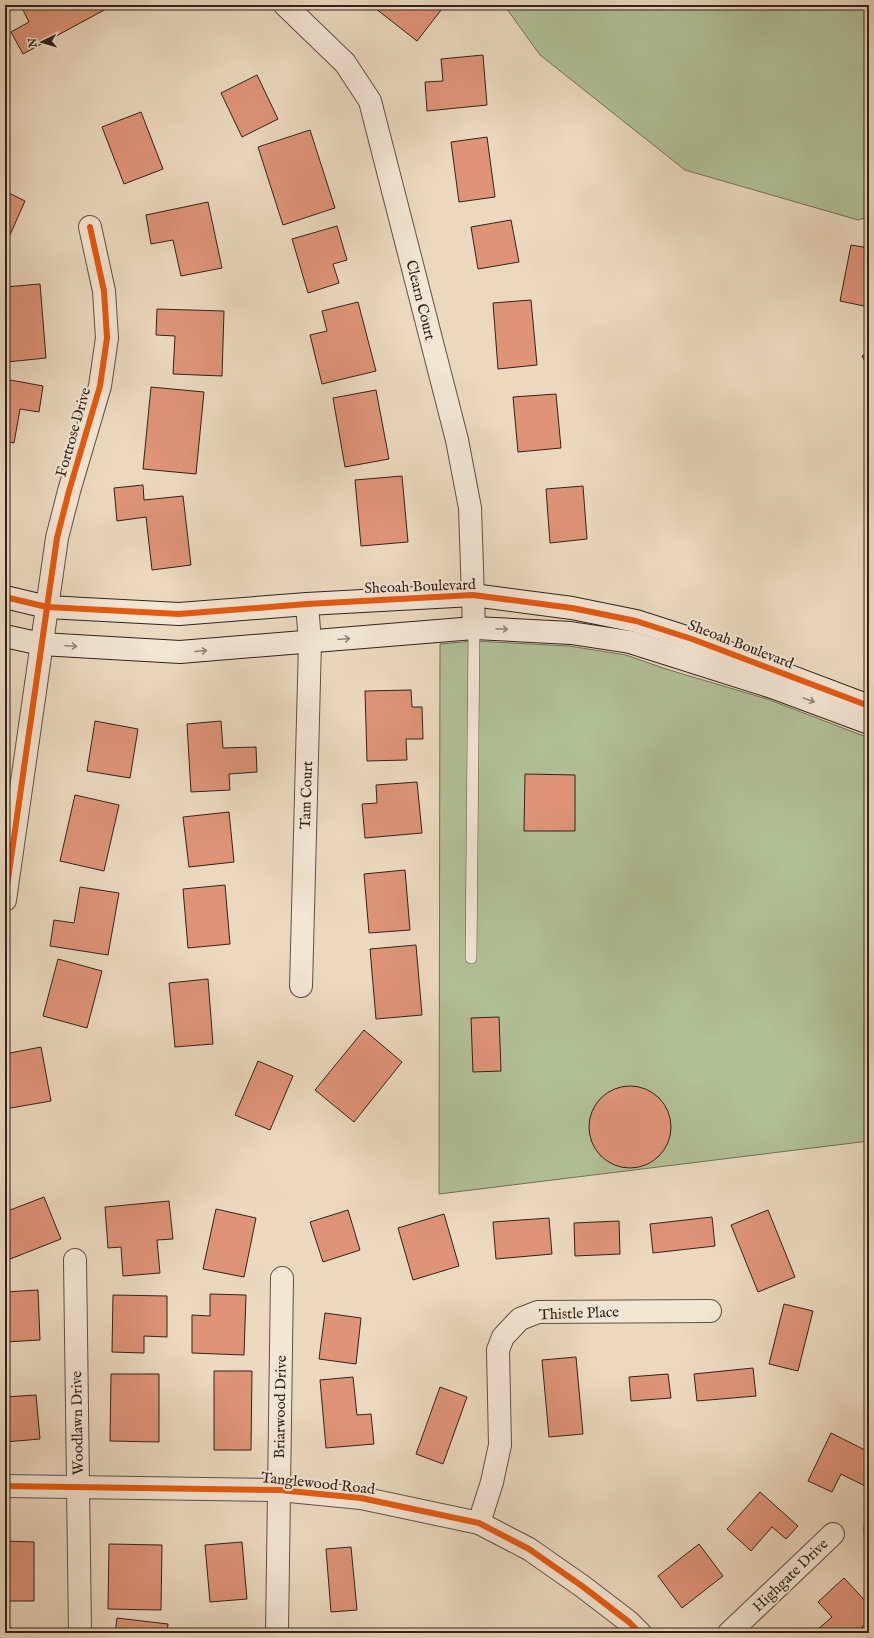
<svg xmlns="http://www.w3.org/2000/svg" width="874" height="1638" font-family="'IM FELL English',serif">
	<rect width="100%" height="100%" fill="#ebd9bf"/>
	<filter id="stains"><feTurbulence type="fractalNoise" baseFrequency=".005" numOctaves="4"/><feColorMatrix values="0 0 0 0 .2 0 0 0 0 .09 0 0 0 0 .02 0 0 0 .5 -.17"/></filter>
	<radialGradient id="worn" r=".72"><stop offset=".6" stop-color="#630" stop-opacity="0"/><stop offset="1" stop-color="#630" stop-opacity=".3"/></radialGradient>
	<g fill="#b1c097" stroke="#717159">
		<path d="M504,5H869V217L858,220L685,170L540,55Z"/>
		<path d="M474,641L569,646L626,655L666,669L767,699L869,738V1141L439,1194L440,644Z"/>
	</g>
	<g fill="#df9478" stroke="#31221b">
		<path d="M22,5H104L106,9L23,54L11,32L29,22L21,6Z"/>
		<path d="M371,5H445L417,41Z"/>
		<path d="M483,55L487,105L427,111L425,82L443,81L441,59Z"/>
		<path d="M257,75L278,119L242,137L221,93Z"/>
		<path d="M141,112L163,169L124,184L102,127Z"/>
		<path d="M310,130L335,208L283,225L258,147Z"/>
		<path d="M487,137L495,197L459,202L451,142Z"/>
		<path d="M5,191L25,201L5,246Z"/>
		<path d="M208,202L222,268L181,276L173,240L151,244L146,215Z"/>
		<path d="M511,220L519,262L478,269L471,227Z"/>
		<path d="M337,226L347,260L333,264L339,283L308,293L292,239Z"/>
		<path d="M851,245L869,248V307L840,301Z"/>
		<path d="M40,284L46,358L7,362L5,343V287Z"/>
		<path d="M531,300L537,365L498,369L493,303Z"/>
		<path d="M358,302L376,371L322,384L310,335L327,331L322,311Z"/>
		<path d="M157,309L224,311L222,376L173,374L175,336L156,335Z"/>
		<path d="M869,351V368L862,356Z"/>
		<path d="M5,379L43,386L39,412L20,409L14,443L5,441Z"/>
		<path d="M151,387L204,392L196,474L143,469Z"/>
		<path d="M376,390L389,459L345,467L333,398Z"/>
		<path d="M556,394L561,448L518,452L513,397Z"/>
		<path d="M5,468H8L5,512Z"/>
		<path d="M402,476L408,542L361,546L355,480Z"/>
		<path d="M143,485L144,500L183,496L191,565L152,570L146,517L117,521L114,488Z"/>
		<path d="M583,486L587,539L550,543L546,489Z"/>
		<path d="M411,690L412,707H422L423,739H406L407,760L367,761L365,691Z"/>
		<path d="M95,721L138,729L130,778L87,771Z"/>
		<path d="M221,721L223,748L256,747L257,772L229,774L230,790L191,792L187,724Z"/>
		<path d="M525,774L575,775V831H524Z"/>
		<path d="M417,782L422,833L365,838L362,804L377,803L376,785Z"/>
		<path d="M75,795L119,805L104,871L60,861Z"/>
		<path d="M229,812L234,862L189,867L183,817Z"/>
		<path d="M405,870L410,930L369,933L364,874Z"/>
		<path d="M225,885L230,944L188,948L183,889Z"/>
		<path d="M80,887L119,893L108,955L50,946L54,920L74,923Z"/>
		<path d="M416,945L422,1015L376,1019L370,949Z"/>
		<path d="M58,959L102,971L87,1028L43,1016Z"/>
		<path d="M208,979L213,1044L175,1047L169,983Z"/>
		<path d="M499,1017L501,1071L473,1072L471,1018Z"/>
		<path d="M364,1030L402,1062L354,1122L315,1090Z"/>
		<path d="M41,1047L51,1101L5,1109V1054Z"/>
		<path d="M258,1061L293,1076L270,1130L235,1115Z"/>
		<circle cx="630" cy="1127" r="41"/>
		<path d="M44,1197L61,1239L5,1261V1212Z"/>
		<path d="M169,1201L173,1239L157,1240L160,1273L123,1276L121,1247L108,1248L105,1207Z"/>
		<path d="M216,1209L256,1218L244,1277L203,1269Z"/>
		<path d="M348,1210L360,1250L323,1262L310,1222Z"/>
		<path d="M768,1210L795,1277L758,1292L731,1225Z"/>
		<path d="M444,1214L459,1266L413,1280L398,1228Z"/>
		<path d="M712,1217L715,1246L653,1253L650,1224Z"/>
		<path d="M549,1218L552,1254L496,1259L493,1222Z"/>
		<path d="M619,1221L620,1254L575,1256L574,1223Z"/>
		<path d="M38,1290L40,1340L5,1342V1292Z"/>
		<path d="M210,1294L246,1295L244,1355L192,1353V1315L210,1316Z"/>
		<path d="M113,1295L167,1296V1337L144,1336V1353L112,1352Z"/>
		<path d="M784,1304L813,1311L798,1371L769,1364Z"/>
		<path d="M325,1313L361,1318L356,1364L319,1359Z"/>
		<path d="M576,1357L583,1434L549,1437L542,1360Z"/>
		<path d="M753,1368L756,1396L697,1401L694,1374Z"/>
		<path d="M214,1371H252L251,1450H214Z"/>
		<path d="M111,1374H159V1442L110,1441Z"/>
		<path d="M668,1374L671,1398L631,1401L629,1377Z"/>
		<path d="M353,1377L357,1415L371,1414L374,1444L326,1448L320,1380Z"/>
		<path d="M440,1387L467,1397L443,1464L416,1454Z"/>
		<path d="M36,1395L40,1439L5,1442V1397Z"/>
		<path d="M831,1433L869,1452V1478L865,1486L841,1474L832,1492L808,1481Z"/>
		<path d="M760,1492L798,1526L786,1539L772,1527L751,1551L727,1529Z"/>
		<path d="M869,1526V1553L865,1554L864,1527Z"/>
		<path d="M5,1541L34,1542V1601H5Z"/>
		<path d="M242,1542L247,1599L210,1602L205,1545Z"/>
		<path d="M109,1544L162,1545L161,1610L108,1609Z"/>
		<path d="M699,1544L723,1576L682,1608L658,1576Z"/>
		<path d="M351,1547L357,1610L331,1612L326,1549Z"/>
		<path d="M844,1578L869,1605V1620L862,1627L867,1633H820L817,1630L832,1617L818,1602Z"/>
		<path d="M117,1618L168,1624L167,1633H115Z"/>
		<path d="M5,1622L17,1633H5Z"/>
	</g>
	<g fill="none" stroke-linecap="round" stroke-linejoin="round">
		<defs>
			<path id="lane" d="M471,958L474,628"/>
			<g id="street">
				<path d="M285,5L345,63L370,101L457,440L470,508L474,628"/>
				<path d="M5,900L57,538L69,491L100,386L107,338L104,291L90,227"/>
				<path d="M301,986L310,642L307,604"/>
				<path d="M75,1260L80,1633"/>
				<path d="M5,1486L279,1490L361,1498L479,1523L529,1549L582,1586L629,1622L640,1633"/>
				<path d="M479,1523L492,1482L500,1445L498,1350L503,1337L520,1319L538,1312L710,1311"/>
				<path d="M277,1633L282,1278"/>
				<path d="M729,1633L833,1534"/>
			</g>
			<g id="secondary">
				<path d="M5,597L47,607L179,614L307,604L473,595L572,608L636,621L692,639L869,706"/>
				<path d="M5,636L41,644L180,652L474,628L571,633L630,642L772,687L869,723"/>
			</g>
		</defs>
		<use href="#lane" stroke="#605044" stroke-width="12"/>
		<use href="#street" stroke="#605044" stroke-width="24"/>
		<use href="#secondary" stroke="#31221b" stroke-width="24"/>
		<use href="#lane" stroke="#f2e6d5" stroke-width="11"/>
		<use href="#street" stroke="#f2e6d5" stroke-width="22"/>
		<use href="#secondary" stroke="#f2e6d5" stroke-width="22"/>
		<defs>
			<g id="cycleway">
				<path d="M5,597L47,607L179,614L307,604L473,595L572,608L636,621L692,639L869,706"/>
				<path d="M5,900L57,538L69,491L100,386L107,338L104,291L90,227"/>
				<path d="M5,1486L279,1490L361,1498L479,1523L529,1549L582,1586L629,1622L640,1633"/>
			</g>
		</defs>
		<use href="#cycleway" stroke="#f2e6d5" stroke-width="8"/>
		<use href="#cycleway" stroke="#e8590c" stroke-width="6"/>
	</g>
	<defs><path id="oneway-shaft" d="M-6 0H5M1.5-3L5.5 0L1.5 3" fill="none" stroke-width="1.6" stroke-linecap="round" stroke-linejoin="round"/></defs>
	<g stroke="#928478">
		<use href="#oneway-shaft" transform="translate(502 629) rotate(3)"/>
		<use href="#oneway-shaft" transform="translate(344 639) rotate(-5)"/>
		<use href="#oneway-shaft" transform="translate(71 646) rotate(3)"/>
		<use href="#oneway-shaft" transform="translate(201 651) rotate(-5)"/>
		<use href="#oneway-shaft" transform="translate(809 700) rotate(20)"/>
	</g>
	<g text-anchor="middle" stroke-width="4" stroke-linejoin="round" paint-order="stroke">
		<g font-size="15" fill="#31221b" stroke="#f2e6d5">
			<text transform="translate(421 300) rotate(76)" y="5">Clearn Court</text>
			<text transform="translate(73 432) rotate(-74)" y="5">Fortrose Drive</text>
			<text transform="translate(420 586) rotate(-2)" y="5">Sheoah Boulevard</text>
			<text transform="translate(741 644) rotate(21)" y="5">Sheoah Boulevard</text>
			<text transform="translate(306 795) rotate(-88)" y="5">Tam Court</text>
			<text transform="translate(579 1313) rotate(-2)" y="5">Thistle Place</text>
			<text transform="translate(280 1407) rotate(-89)" y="5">Briarwood Drive</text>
			<text transform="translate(77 1423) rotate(-91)" y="5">Woodlawn Drive</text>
			<text transform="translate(318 1483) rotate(6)" y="5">Tanglewood Road</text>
			<text transform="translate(790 1575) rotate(-44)" y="5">Highgate Drive</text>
		</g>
	</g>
	<rect width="874" height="1638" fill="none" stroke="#ebd9bf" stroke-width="20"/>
	<rect x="6" y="6" width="862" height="1626" fill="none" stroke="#31221b" stroke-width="2"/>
	<rect x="10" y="10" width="854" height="1618" fill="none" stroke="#31221b"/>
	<g transform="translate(42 42) rotate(265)" stroke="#f2e6d5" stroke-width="3" paint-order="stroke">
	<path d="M0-3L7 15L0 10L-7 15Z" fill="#31221b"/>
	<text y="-6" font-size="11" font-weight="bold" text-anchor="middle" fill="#31221b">N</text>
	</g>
	<rect width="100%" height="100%" filter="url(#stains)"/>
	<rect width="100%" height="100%" fill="url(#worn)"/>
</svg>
